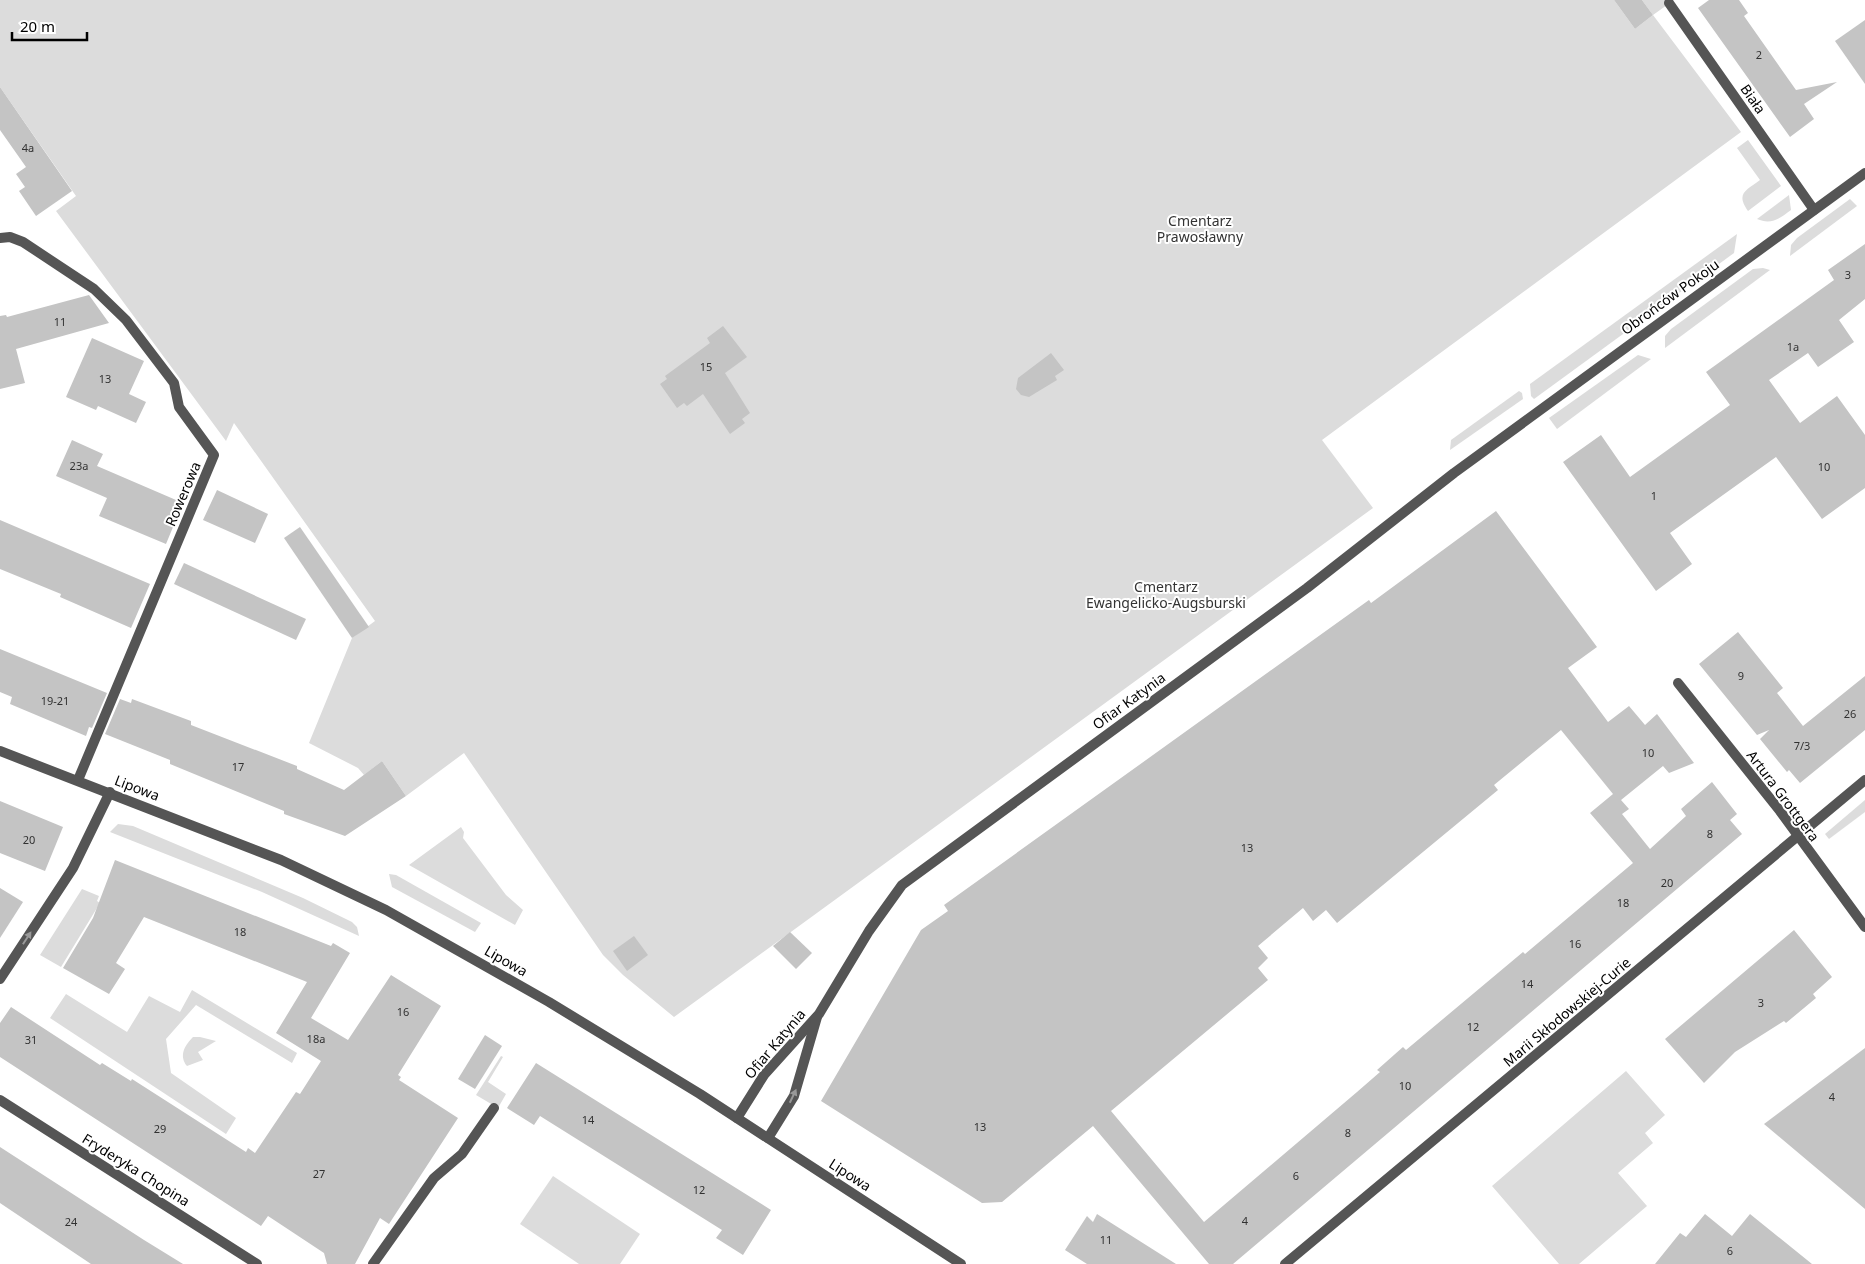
<svg xmlns="http://www.w3.org/2000/svg" width="1865" height="1264" font-family="'Noto Sans',sans-serif">
	<rect width="100%" height="100%" fill="#fff"/>
	<g fill="#dcdcdc">
		<path d="M0,0H1614L1635,29L1653,15L1642,0H1674L1653,15L1741,132L1322,440L1373,508L674,1017L623,975L603,955L464,753L406,796L382,761L364,775L358,768L309,743L352,638L375,621L234,423L226,441L56,211L76,196L0,87Z"/>
		<path d="M1748,140L1781,186L1748,211C1735,193 1747,190 1760,180L1737,148Z"/>
		<path d="M1789,195L1791,210C1779,219 1771,225 1757,219Z"/>
		<path d="M1850,199L1857,206L1790,256L1791,245L1797,238Z"/>
		<path d="M1737,234L1734,253L1534,399L1531,396L1530,384Z"/>
		<path d="M1763,268L1770,270L1665,348V336L1671,329L1753,269Z"/>
		<path d="M1638,355L1651,359L1557,429L1549,418Z"/>
		<path d="M1519,391L1522,393L1523,399L1450,450L1451,440Z"/>
		<path d="M1865,800V812L1829,839L1825,834Z"/>
		<path d="M118,824L133,826L303,898L352,922L357,927L359,936L262,892L110,832Z"/>
		<path d="M461,827L464,832L463,838L506,895L523,910L515,925L409,865Z"/>
		<path d="M389,874L396,875L481,923L475,932L392,887Z"/>
		<path d="M82,889L99,896L97,901L100,903L61,967L40,955Z"/>
		<path d="M192,990L297,1053L292,1063L196,1005L166,1039L171,1073L236,1118L226,1134L50,1018L66,994L127,1032L149,996L180,1012Z"/>
		<path d="M193,1037H200L216,1041L198,1052L203,1060L187,1066C179,1056 184,1046 193,1037Z"/>
		<path d="M501,1056L503,1057L488,1082L506,1094L498,1108L476,1095Z"/>
		<path d="M1626,1071L1665,1115L1645,1133L1653,1143L1618,1173L1647,1206L1579,1264H1559L1492,1186Z"/>
		<path d="M553,1176L640,1234L620,1264H579L520,1224Z"/>
	</g>
	<g fill="#c4c4c4" fill-rule="evenodd">
		<path d="M1614,0H1642L1653,15L1635,29Z"/>
		<path d="M1709,0H1739L1748,13L1744,16L1796,90L1837,82L1804,104L1814,119L1790,137L1698,8Z"/>
		<path d="M1865,20V84L1835,41Z"/>
		<path d="M0,87L72,191L36,216L19,191L25,187L16,174L26,167L0,130Z"/>
		<path d="M1865,244V299L1839,320L1854,342L1818,367L1808,353L1769,380L1800,423L1837,396L1865,435V488L1822,519L1776,457L1670,533L1692,564L1656,591L1563,462L1601,435L1630,477L1730,405L1706,372L1834,280L1828,270Z"/>
		<path d="M89,295L109,323L16,349L25,383L0,389V316L6,315L7,317Z"/>
		<path d="M723,326L747,357L725,373L750,413L742,419L745,423L730,434L703,394L687,406L684,403L677,408L660,384L667,379L665,376L710,343L707,338Z"/>
		<path d="M92,338L144,361L129,394L146,402L136,423L98,406L96,410L66,397Z"/>
		<path d="M1051,353L1064,370L1055,376L1057,380L1029,397L1021,395L1016,389L1018,378Z"/>
		<path d="M72,440L103,454L97,466L183,503L166,544L99,516L107,498L56,476Z"/>
		<path d="M217,490L268,514L255,543L203,520Z"/>
		<path d="M1496,511L1597,647L1568,668L1608,722L1629,706L1645,725L1657,714L1694,763L1669,773L1663,766L1621,800L1629,809L1622,814L1650,849L1686,816L1681,809L1712,782L1737,814L1730,820L1742,834L1233,1264H1209L1093,1126L1002,1202L982,1203L821,1101L921,930L948,911L944,905L1369,600L1371,603ZM1561,730L1613,794L1590,813L1633,863L1525,954L1523,952L1406,1050L1403,1047L1377,1070L1380,1072L1357,1092L1204,1222L1111,1111L1268,980L1258,968L1268,958L1258,946L1303,908L1313,921L1326,910L1337,923L1498,790L1494,785Z"/>
		<path d="M0,520L150,584L131,628L60,597L61,594L0,569Z"/>
		<path d="M300,527L369,627L352,638L284,538Z"/>
		<path d="M184,563L306,619L296,640L174,584Z"/>
		<path d="M1738,632L1783,688L1777,693L1803,726L1865,676V730L1800,783L1789,770L1787,772L1760,739L1769,730L1757,735L1699,664Z"/>
		<path d="M0,649L107,693L92,728L89,727L86,736L10,704L12,697L0,692Z"/>
		<path d="M120,699L131,703L132,699L191,721V725L297,766V769L344,790L382,761L406,796L345,836L284,814V811L170,764V760L105,734Z"/>
		<path d="M0,801L63,827L45,871L0,853Z"/>
		<path d="M115,860L331,946L333,943L350,953L311,1018L348,1040L391,975L441,1006L398,1075L401,1077L399,1080L458,1118L389,1224L380,1218L355,1264H327L324,1253L268,1216L261,1226L0,1057V1023L11,1007L100,1065L102,1063L131,1081L132,1079L246,1152L248,1148L255,1153L296,1092L300,1094L321,1061L276,1033L307,982L144,917L116,963L125,969L109,994L63,968L93,918Z"/>
		<path d="M0,888L23,902L0,938Z"/>
		<path d="M1794,930L1832,977L1813,994L1816,998L1786,1023L1784,1021L1735,1052L1704,1083L1665,1039Z"/>
		<path d="M790,932L812,953L796,969L773,946Z"/>
		<path d="M634,936L648,955L627,971L613,951Z"/>
		<path d="M485,1035L502,1046L475,1089L458,1079Z"/>
		<path d="M1865,1048V1209L1764,1124Z"/>
		<path d="M536,1063L771,1210L743,1255L716,1238L722,1230L540,1116L534,1125L507,1108Z"/>
		<path d="M0,1147L144,1240L183,1264H91L0,1203Z"/>
		<path d="M1097,1214L1176,1264H1087L1065,1250L1087,1216L1093,1222Z"/>
		<path d="M1705,1214L1732,1236L1750,1214L1812,1264H1655L1680,1233L1686,1237Z"/>
	</g>
	<g fill="none" stroke-linecap="round" stroke-linejoin="round">
		<g stroke="#555" stroke-width="10">
			<path d="M1669,3L1814,210"/>
			<path d="M0,238L10,237L23,242L94,289L126,320L174,383L179,407L214,455L78,780"/>
			<path d="M1678,683L1780,811L1865,927"/>
			<path d="M0,979L73,868L110,792"/>
			<path d="M0,1100L257,1264"/>
			<path d="M737,1118L764,1075L819,1014L869,931L902,885L1307,588L1454,473L1865,173"/>
			<path d="M768,1138L794,1096L817,1017"/>
			<path d="M373,1264L434,1178L462,1154L494,1108"/>
			<path d="M1285,1264L1865,780"/>
		</g>
		<path stroke="#555" stroke-width="10" d="M0,751L281,860L386,910L549,1002L700,1094L961,1264"/>
	</g>
	<defs><path id="oneway-solid" d="M-6-.8H1V-3.2L6.5 0L1 3.2V.8H-6Z" transform="scale(1.25)"/></defs>
	<g fill="#999">
		<use href="#oneway-solid" transform="translate(27 938) rotate(-57)"/>
		<use href="#oneway-solid" transform="translate(793 1096) rotate(-65)"/>
	</g>
	<g text-anchor="middle" stroke-width="4" stroke-linejoin="round" paint-order="stroke">
		<g font-size="11" fill="#313131">
			<text x="1759" y="59">2</text>
			<text x="28" y="152">4a</text>
			<text x="1848" y="279">3</text>
			<text x="60" y="326">11</text>
			<text x="1793" y="351">1a</text>
			<text x="706" y="371">15</text>
			<text x="105" y="383">13</text>
			<text x="79" y="470">23a</text>
			<text x="1824" y="471">10</text>
			<text x="1654" y="500">1</text>
			<text x="1741" y="680">9</text>
			<text x="55" y="705">19-21</text>
			<text x="1850" y="718">26</text>
			<text x="1802" y="750">7/3</text>
			<text x="1648" y="757">10</text>
			<text x="238" y="771">17</text>
			<text x="1710" y="838">8</text>
			<text x="29" y="844">20</text>
			<text x="1247" y="852">13</text>
			<text x="1667" y="887">20</text>
			<text x="1623" y="907">18</text>
			<text x="240" y="936">18</text>
			<text x="1575" y="948">16</text>
			<text x="1527" y="988">14</text>
			<text x="1761" y="1007">3</text>
			<text x="403" y="1016">16</text>
			<text x="1473" y="1031">12</text>
			<text x="316" y="1043">18a</text>
			<text x="31" y="1044">31</text>
			<text x="1405" y="1090">10</text>
			<text x="1832" y="1101">4</text>
			<text x="588" y="1124">14</text>
			<text x="980" y="1131">13</text>
			<text x="160" y="1133">29</text>
			<text x="1348" y="1137">8</text>
			<text x="319" y="1178">27</text>
			<text x="1296" y="1180">6</text>
			<text x="699" y="1194">12</text>
			<text x="1245" y="1225">4</text>
			<text x="71" y="1226">24</text>
			<text x="1106" y="1244">11</text>
			<text x="1730" y="1255">6</text>
		</g>
		<g font-size="14" fill="#000" stroke="#fff">
			<text transform="translate(1753 99) rotate(55)" y="5">Biała</text>
			<text transform="translate(1670 297) rotate(-36)" y="5">Obrońców Pokoju</text>
			<text transform="translate(183 494) rotate(-67)" y="5">Rowerowa</text>
			<text transform="translate(1129 701) rotate(-36)" y="5">Ofiar Katynia</text>
			<text transform="translate(137 788) rotate(21)" y="5">Lipowa</text>
			<text transform="translate(1783 796) rotate(53)" y="5">Artura Grottgera</text>
			<text transform="translate(506 961) rotate(30)" y="5">Lipowa</text>
			<text transform="translate(1567 1012) rotate(-40)" y="5">Marii Skłodowskiej-Curie</text>
			<text transform="translate(775 1044) rotate(-50)" y="5">Ofiar Katynia</text>
			<text transform="translate(136 1170) rotate(32)" y="5">Fryderyka Chopina</text>
			<text transform="translate(850 1175) rotate(33)" y="5">Lipowa</text>
		</g>
		<g font-size="14" fill="#333" stroke="#fff">
			<text x="1200" y="226">Cmentarz<tspan x="1200" dy="16">Prawosławny</tspan></text>
			<text x="1166" y="592">Cmentarz<tspan x="1166" dy="16">Ewangelicko-Augsburski</tspan></text>
		</g>
	</g>
	<path d="M12 32v8h75v-8" fill="none" stroke="#000000" stroke-width="2.5"/>
	<text x="20" y="32" font-size="15" fill="#000000" stroke="#ffffff" stroke-width="4" paint-order="stroke">20 m</text>
</svg>
